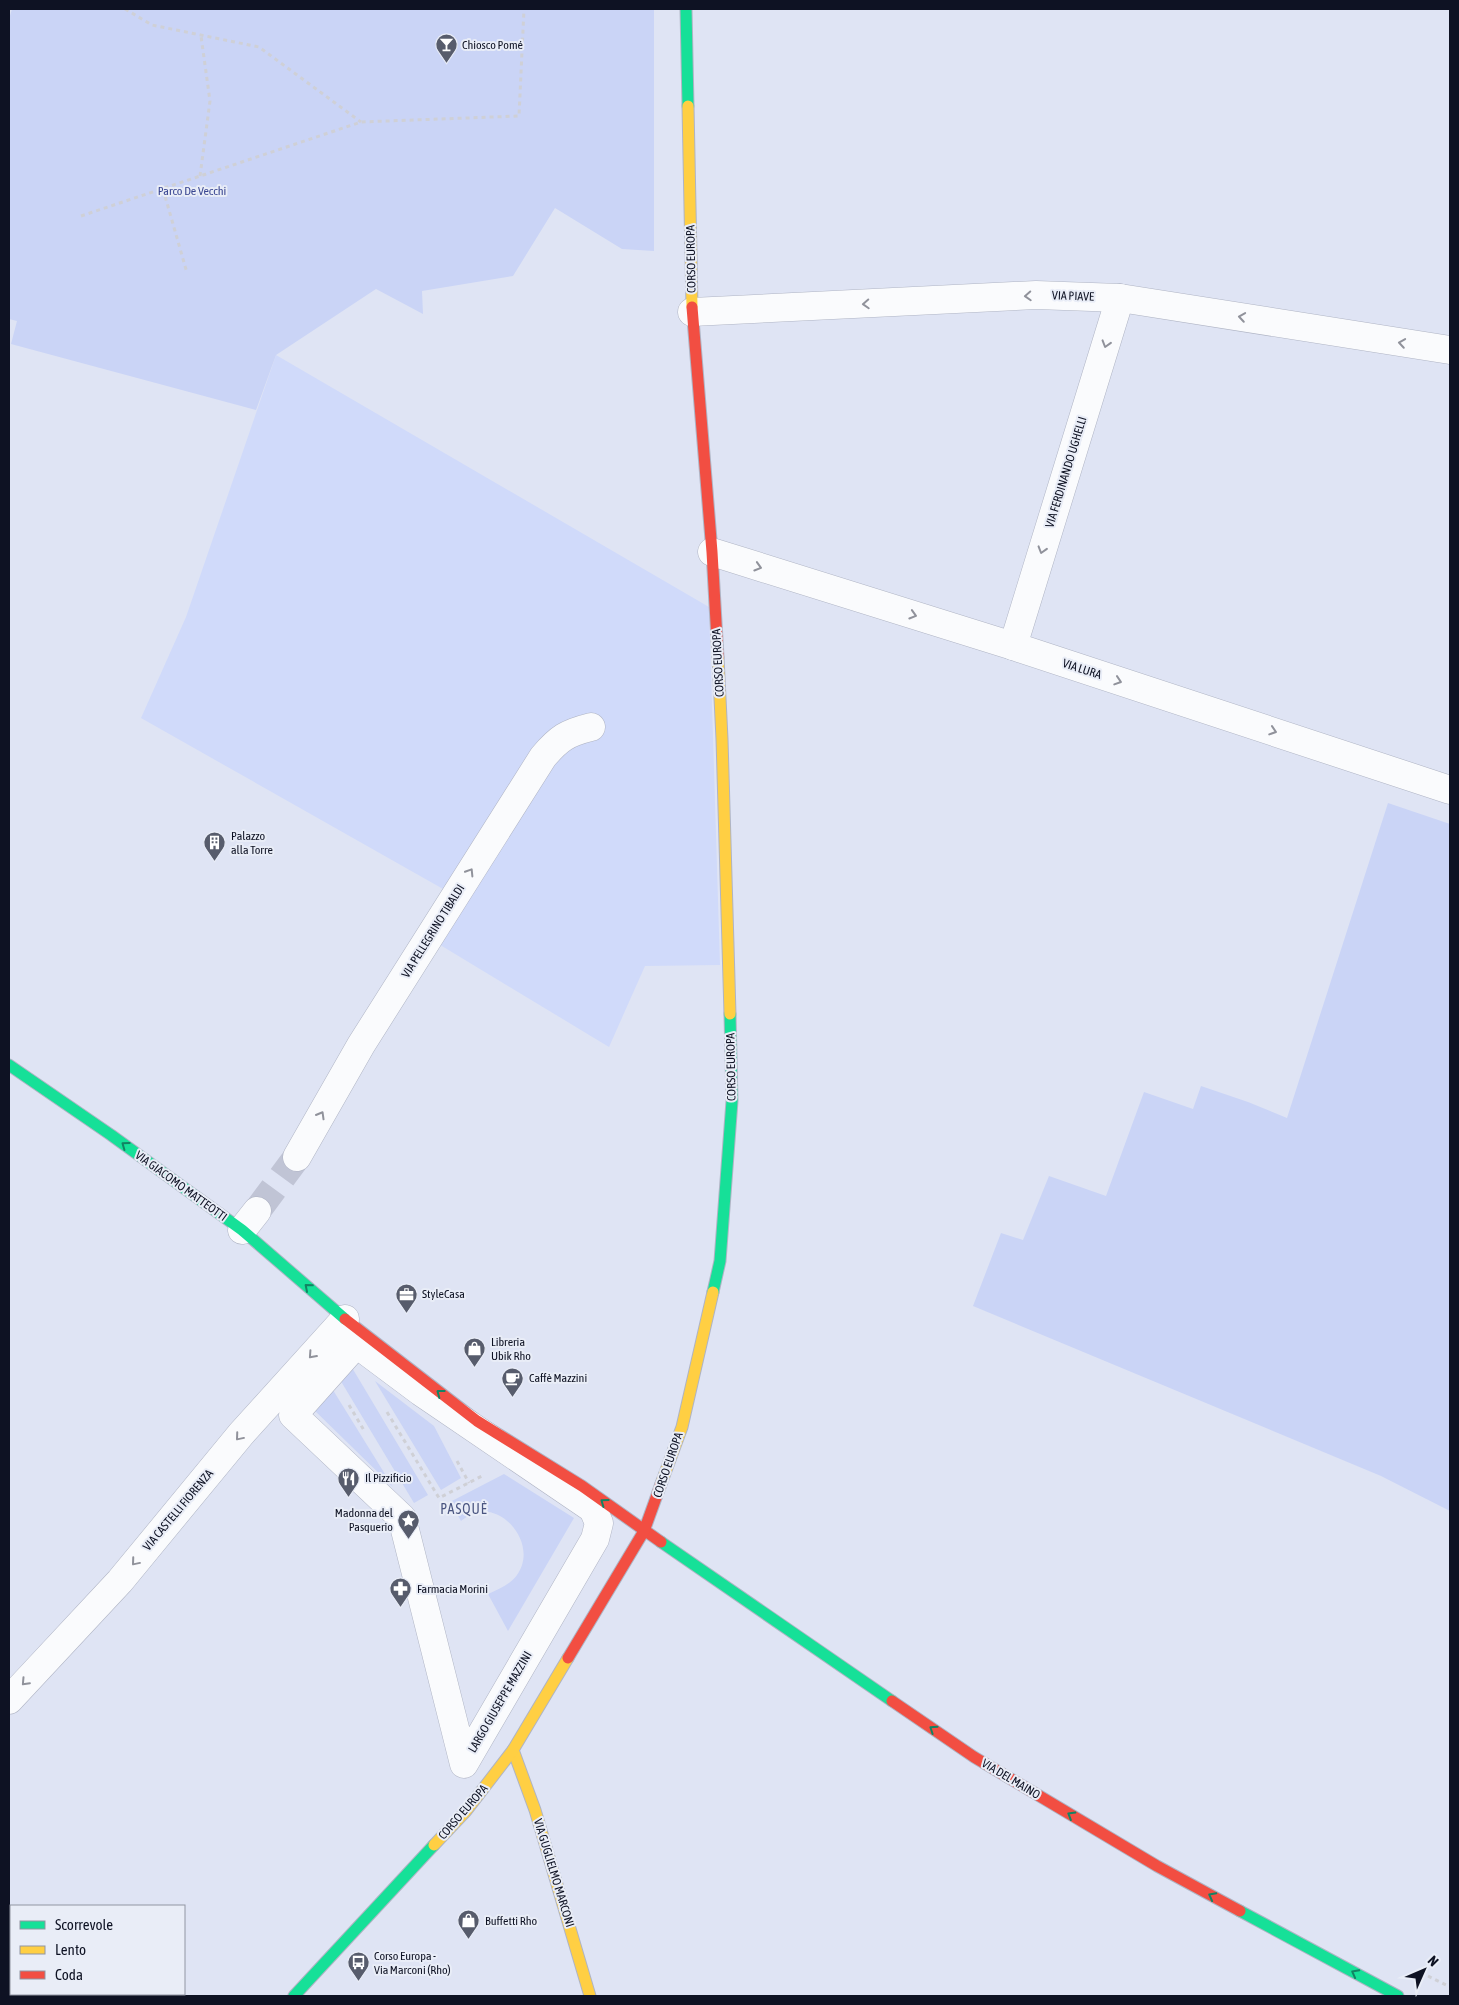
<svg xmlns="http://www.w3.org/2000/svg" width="1459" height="2005" font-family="'Asap Condensed',sans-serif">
	<rect width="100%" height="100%" fill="#dfe4f4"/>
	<path fill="#d0dafa" d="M276,355L709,607L720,965L645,966L609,1047L432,940L459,898L141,718L186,617Z"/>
	<g fill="#cad4f6">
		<path d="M12,9H654V251L622,249L555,208L513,276L422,291L423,314L376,289L276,355L256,410L11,344L17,321L9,319V19Z"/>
		<path d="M1388,803L1450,824V1511L1381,1476L973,1306L1001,1233L1023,1240L1049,1176L1106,1196L1144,1092L1193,1109L1201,1086L1248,1102L1287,1118Z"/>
		<path d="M351,1366L428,1495L414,1503L336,1373Z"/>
		<path d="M375,1381L434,1426L461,1478L441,1490Z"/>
		<path d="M328,1382L393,1487L308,1404Z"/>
		<path d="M504,1474L574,1518L508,1631L488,1594C498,1589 510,1585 517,1575C538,1546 505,1503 474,1513C470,1514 465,1518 461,1521L450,1502Z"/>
	</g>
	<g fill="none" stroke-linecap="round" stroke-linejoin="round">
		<path stroke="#c0c4d5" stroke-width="28" stroke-dasharray="28 14" stroke-linecap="butt" d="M257,1211L297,1157"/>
		<defs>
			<g id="street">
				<path d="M692,312L1036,295L1120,298L1450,350"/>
				<path d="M712,552L1013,646L1450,790"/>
				<path d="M1013,646L1120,298"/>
				<path d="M297,1157L361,1045L543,757C559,738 567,733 591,727"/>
				<path d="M242,1230L257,1211"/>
				<path d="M354,1342L421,1392L593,1509L599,1523L595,1539L464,1764L402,1518L293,1415L350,1351Z"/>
				<path d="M9,1700L120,1581L241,1434L345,1319"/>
			</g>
			<g id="fast">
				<path d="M686,9L688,106"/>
				<path d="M9,1065L111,1135L242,1230L345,1319"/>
				<path d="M713,1292L720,1261L732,1101L730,1014"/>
				<path d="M661,1542L892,1701"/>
				<path d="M1240,1911L1398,1996"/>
				<path d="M294,1996L434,1845"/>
			</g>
			<g id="slow">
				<path d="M688,106L692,307"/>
				<path d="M718,657L722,739L730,1014"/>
				<path d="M661,1484L682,1427L713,1292"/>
				<path d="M513,1750L535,1810L590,1996"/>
				<path d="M434,1845L466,1811L513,1750L568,1658"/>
			</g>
			<g id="jam">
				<path d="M692,307L712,552L718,657"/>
				<path d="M345,1319L477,1421L582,1486L661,1542"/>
				<path d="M568,1658L644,1531L661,1484"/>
				<path d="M892,1701L974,1757L1157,1866L1240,1911"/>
			</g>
		</defs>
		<use href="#street" stroke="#afb4c4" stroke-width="29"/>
		<use href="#fast" stroke="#afb4c4" stroke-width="13"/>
		<use href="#slow" stroke="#afb4c4" stroke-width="13"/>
		<use href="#jam" stroke="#afb4c4" stroke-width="13"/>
		<g stroke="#cfd0d6" stroke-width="3" stroke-dasharray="4 4" stroke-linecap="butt">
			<path d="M125,9L152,25L259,47L361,122"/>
			<path d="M200,176L210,101L201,36"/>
			<path d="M163,189L187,273"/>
			<path d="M81,216L361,122L519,116L524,9"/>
			<path d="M349,1405L365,1432"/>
			<path d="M387,1412L439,1498L482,1476"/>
			<path d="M457,1461L469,1483"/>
			<path d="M1428,1976L1450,1987"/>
		</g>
		<use href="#street" stroke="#fafbfd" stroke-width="28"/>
		<use href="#fast" stroke="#16e098" stroke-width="11"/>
		<use href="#slow" stroke="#ffcf43" stroke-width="11"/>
		<use href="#jam" stroke="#f24e42" stroke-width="11"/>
	</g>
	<defs><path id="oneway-chevron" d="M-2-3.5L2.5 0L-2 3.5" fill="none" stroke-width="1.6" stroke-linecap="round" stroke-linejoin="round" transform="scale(1.25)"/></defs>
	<g stroke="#90929b">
		<use href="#oneway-chevron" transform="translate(1028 296) rotate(177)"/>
		<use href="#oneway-chevron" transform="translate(866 304) rotate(177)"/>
		<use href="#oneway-chevron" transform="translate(1242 317) rotate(-171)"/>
		<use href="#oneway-chevron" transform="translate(1402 343) rotate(-171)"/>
		<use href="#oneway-chevron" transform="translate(1106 344) rotate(107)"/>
		<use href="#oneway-chevron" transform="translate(1042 550) rotate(107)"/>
		<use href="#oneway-chevron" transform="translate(758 567) rotate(17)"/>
		<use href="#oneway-chevron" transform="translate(913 615) rotate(17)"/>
		<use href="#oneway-chevron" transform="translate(1118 681) rotate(18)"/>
		<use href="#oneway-chevron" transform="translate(1273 731) rotate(18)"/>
		<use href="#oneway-chevron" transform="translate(470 872) rotate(-58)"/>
		<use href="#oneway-chevron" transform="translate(321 1115) rotate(-60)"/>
		<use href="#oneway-chevron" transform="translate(312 1355) rotate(132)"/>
		<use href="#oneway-chevron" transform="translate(239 1437) rotate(130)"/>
		<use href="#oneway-chevron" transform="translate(135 1562) rotate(130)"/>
		<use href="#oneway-chevron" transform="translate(25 1682) rotate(133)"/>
	</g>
	<g stroke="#128363">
		<use href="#oneway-chevron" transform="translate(125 1145) rotate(-144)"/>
		<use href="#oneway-chevron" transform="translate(308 1287) rotate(-139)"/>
		<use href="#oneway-chevron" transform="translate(440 1393) rotate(-143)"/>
		<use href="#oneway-chevron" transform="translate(604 1502) rotate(-144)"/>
		<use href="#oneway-chevron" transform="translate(933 1729) rotate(-146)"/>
		<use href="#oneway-chevron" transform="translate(1071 1815) rotate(-149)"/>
		<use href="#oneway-chevron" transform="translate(1212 1896) rotate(-152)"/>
		<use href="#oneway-chevron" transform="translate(1355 1973) rotate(-152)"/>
	</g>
	<defs>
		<symbol id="bar-pin" viewBox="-11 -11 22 30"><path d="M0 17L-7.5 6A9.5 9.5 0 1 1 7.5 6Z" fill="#575c6c" stroke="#e9edf7"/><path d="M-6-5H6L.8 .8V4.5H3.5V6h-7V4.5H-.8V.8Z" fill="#fff"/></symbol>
		<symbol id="building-pin" viewBox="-11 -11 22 30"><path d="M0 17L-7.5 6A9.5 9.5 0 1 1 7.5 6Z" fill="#575c6c" stroke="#e9edf7"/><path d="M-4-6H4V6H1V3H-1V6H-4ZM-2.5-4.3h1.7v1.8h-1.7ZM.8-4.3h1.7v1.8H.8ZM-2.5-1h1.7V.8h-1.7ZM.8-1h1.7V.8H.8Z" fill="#fff"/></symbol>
		<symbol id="office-pin" viewBox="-11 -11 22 30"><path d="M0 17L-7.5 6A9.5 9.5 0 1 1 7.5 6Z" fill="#575c6c" stroke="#e9edf7"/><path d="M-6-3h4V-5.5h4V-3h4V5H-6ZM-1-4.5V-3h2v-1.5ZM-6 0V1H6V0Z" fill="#fff"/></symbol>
		<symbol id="shop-pin" viewBox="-11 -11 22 30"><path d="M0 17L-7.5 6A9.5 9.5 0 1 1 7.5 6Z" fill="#575c6c" stroke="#e9edf7"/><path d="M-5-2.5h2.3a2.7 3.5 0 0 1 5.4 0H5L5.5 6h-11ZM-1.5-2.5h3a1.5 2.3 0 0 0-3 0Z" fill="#fff"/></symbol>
		<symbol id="cafe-pin" viewBox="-11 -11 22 30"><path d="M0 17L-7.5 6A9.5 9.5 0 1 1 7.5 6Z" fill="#575c6c" stroke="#e9edf7"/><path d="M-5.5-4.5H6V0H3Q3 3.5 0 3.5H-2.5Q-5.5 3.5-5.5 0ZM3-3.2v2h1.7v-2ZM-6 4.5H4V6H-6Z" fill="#fff"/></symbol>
		<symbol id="restaurant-pin" viewBox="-11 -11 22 30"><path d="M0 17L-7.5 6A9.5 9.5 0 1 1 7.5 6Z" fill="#575c6c" stroke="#e9edf7"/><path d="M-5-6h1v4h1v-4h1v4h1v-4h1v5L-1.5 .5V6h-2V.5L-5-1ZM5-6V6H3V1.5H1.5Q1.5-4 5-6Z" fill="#fff"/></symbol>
		<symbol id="sight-pin" viewBox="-11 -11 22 30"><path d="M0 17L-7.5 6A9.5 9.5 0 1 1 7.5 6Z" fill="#575c6c" stroke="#e9edf7"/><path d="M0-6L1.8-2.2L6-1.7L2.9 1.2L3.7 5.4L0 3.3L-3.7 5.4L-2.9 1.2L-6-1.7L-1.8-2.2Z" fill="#fff"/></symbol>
		<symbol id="pharmacy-pin" viewBox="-11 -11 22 30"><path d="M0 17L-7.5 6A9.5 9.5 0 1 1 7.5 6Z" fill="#575c6c" stroke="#e9edf7"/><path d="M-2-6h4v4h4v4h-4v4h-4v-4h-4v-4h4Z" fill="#fff"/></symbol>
		<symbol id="bus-pin" viewBox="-11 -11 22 30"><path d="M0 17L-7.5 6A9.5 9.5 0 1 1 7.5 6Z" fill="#575c6c" stroke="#e9edf7"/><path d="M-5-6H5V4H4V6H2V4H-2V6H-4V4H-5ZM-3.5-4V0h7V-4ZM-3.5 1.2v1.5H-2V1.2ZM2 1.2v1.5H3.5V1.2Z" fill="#fff"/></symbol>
	</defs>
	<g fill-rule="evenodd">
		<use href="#bar-pin" x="434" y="32" width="25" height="34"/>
		<use href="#building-pin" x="202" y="830" width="25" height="34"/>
		<use href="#office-pin" x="394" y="1282" width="25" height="34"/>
		<use href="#shop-pin" x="462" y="1336" width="25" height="34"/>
		<use href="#cafe-pin" x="500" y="1366" width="25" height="34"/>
		<use href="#restaurant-pin" x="336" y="1466" width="25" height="34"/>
		<use href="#sight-pin" x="396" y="1508" width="25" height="34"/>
		<use href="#pharmacy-pin" x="388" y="1576" width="25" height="34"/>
		<use href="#shop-pin" x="456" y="1908" width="25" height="34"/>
		<use href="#bus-pin" x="346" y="1950" width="25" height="34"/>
	</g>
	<g text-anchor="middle" stroke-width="4" stroke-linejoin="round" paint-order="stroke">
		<g font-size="12" fill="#0e1223" stroke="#e9edf7" text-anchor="start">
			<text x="462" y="49">Chiosco Pomé</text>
			<text x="231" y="840">Palazzo<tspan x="231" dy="14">alla Torre</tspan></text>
			<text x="422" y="1298">StyleCasa</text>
			<text x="491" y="1346">Libreria<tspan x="491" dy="14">Ubik Rho</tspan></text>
			<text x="529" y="1382">Caffè Mazzini</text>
			<text x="365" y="1482">Il Pizzificio</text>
			<text x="393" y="1517" text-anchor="end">Madonna del<tspan x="393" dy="14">Pasquerio</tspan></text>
			<text x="417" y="1593">Farmacia Morini</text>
			<text x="485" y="1925">Buffetti Rho</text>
			<text x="374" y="1960">Corso Europa -<tspan x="374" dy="14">Via Marconi (Rho)</tspan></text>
		</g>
		<g font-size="12" fill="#384591" stroke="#e9edf7">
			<text x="192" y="195">Parco De Vecchi</text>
		</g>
		<g font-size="12" fill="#0e1223" stroke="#e9edf7">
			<text transform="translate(691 259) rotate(-91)" y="4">CORSO EUROPA</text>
			<text transform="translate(1073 296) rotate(2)" y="4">VIA PIAVE</text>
			<text transform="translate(1066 472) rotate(-73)" y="4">VIA FERDINANDO UGHELLI</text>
			<text transform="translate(718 663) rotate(-93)" y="4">CORSO EUROPA</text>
			<text transform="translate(1082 669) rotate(18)" y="4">VIA LURA</text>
			<text transform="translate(433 931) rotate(-58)" y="4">VIA PELLEGRINO TIBALDI</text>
			<text transform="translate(731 1067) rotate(-91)" y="4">CORSO EUROPA</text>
			<text transform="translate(181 1186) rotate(36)" y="4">VIA GIACOMO MATTEOTTI</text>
			<text transform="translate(668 1465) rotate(-71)" y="4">CORSO EUROPA</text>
			<text transform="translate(178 1510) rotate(-50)" y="4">VIA CASTELLI FIORENZA</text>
			<text transform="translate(500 1702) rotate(-60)" y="4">LARGO GIUSEPPE MAZZINI</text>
			<text transform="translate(1011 1779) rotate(31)" y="4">VIA DEL MAINO</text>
			<text transform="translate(463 1812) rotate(-49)" y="4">CORSO EUROPA</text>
			<text transform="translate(554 1873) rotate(73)" y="4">VIA GUGLIELMO MARCONI</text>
		</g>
		<g font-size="14" letter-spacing="1" fill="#4a5580" stroke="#e9edf7">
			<text x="464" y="1514">PASQUÈ</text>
		</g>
	</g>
	<rect width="1459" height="2005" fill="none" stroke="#0e1223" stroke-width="20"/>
	<rect x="10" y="1905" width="175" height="90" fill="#e9edf7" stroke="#9195a2"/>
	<rect x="20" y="1921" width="25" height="8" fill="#16e098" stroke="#9195a2"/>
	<text x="55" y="1930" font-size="15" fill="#0e1223">Scorrevole</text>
	<rect x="20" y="1946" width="25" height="8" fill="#ffcf43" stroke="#9195a2"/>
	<text x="55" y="1955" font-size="15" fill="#0e1223">Lento</text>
	<rect x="20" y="1971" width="25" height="8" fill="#f24e42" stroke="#9195a2"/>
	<text x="55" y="1980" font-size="15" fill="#0e1223">Coda</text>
	<g transform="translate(1424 1970) rotate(45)" stroke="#e9edf7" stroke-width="4" paint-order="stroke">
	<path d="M0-4L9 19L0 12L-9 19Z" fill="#0e1223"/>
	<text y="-8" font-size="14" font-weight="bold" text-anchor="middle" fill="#0e1223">N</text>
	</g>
</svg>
